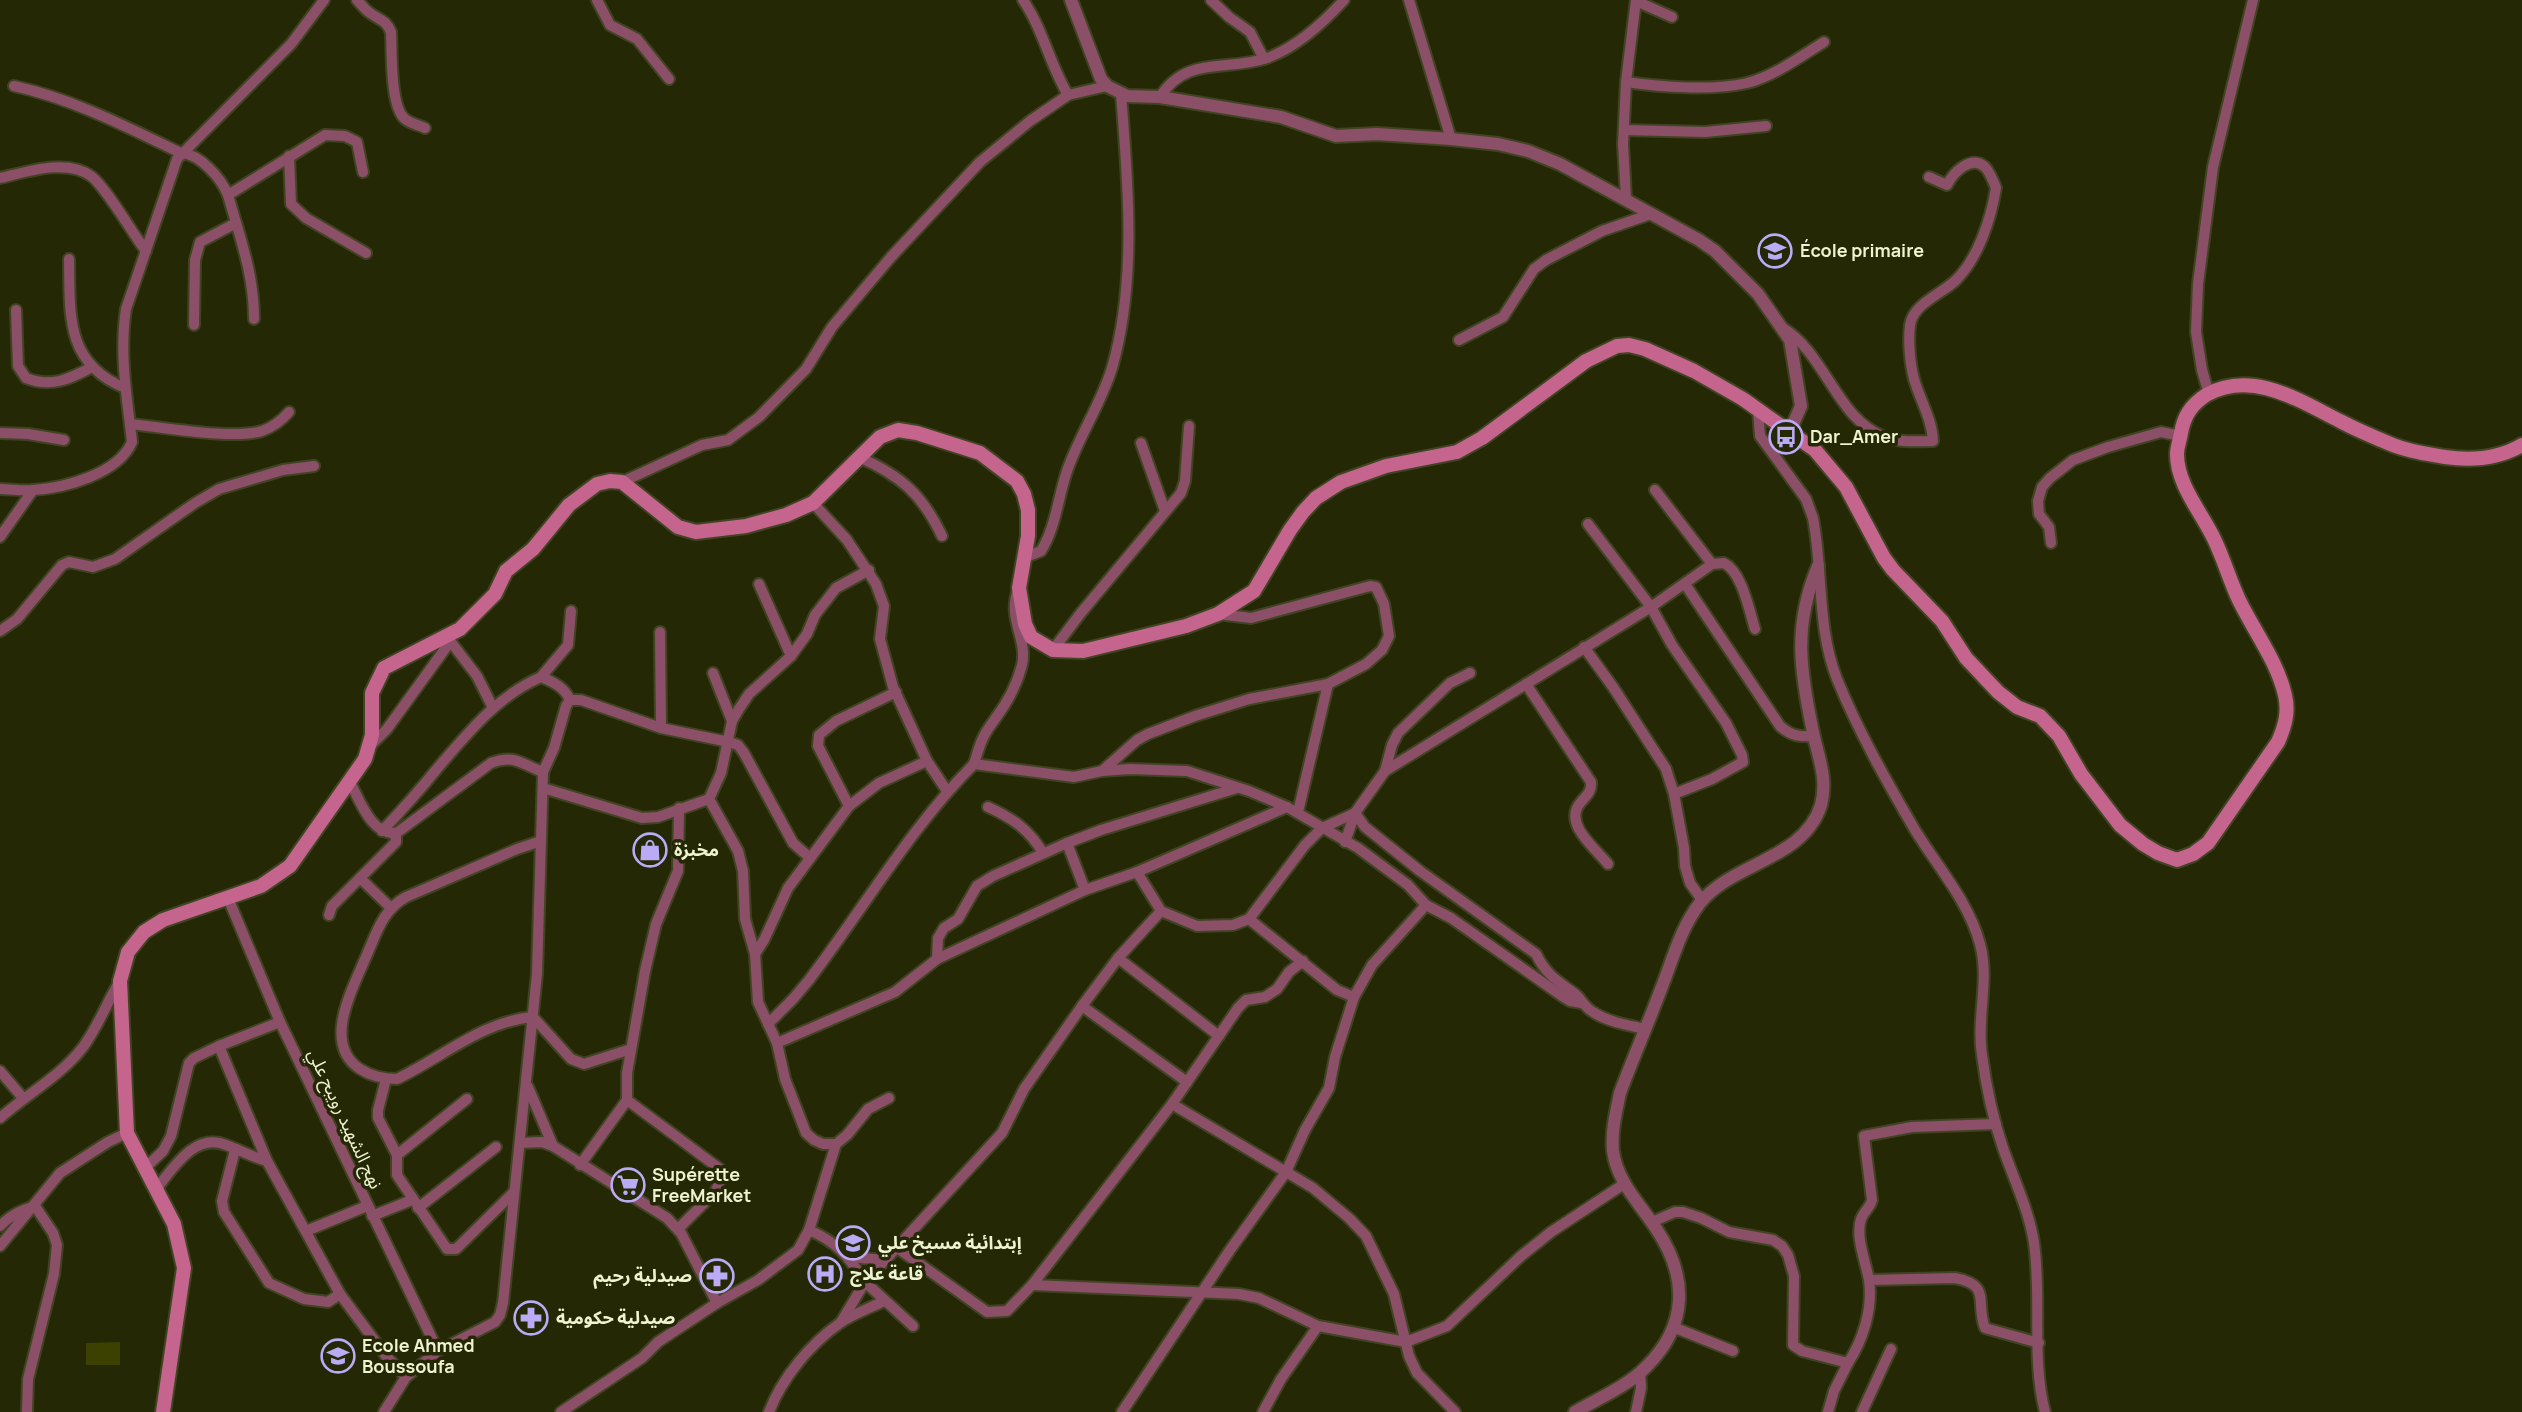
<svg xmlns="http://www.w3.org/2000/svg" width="2522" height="1412" font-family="Manrope,'Noto Sans Arabic',sans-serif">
	<rect width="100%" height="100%" fill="#252805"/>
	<path fill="#3c4000" d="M120,1342V1365H86V1343Z"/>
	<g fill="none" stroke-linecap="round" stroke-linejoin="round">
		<defs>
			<g id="minor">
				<path d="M357,0C361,4 365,10 370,13C380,20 386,20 391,32C392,52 390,107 405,119C411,124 419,125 425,128"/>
				<path d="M597,0L610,25L637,39L669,79"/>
				<path d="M1023,0C1043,29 1050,65 1068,95L1107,86"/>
				<path d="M1211,0L1229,17L1250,32L1264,59"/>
				<path d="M1409,0L1451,139"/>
				<path d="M1636,1L1672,17"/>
				<path d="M1626,82L1636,0"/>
				<path d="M14,86C73,99 127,127 181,153C200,154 221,178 228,195L325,135L345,136L357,142L363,172"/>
				<path d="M1160,97C1186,55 1227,72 1267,58C1295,48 1324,22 1344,0"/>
				<path d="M1624,130L1705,132L1766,126"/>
				<path d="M289,156L291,204L306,218L366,253"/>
				<path d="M0,178C26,172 67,158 91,176C106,187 132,233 146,251"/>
				<path d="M228,195C240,238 254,274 254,319"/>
				<path d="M1626,198L1623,144L1626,82C1661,87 1712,91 1747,83C1774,76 1800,57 1824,42"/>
				<path d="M69,259C70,315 65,363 125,388"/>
				<path d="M16,310L18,366L26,378C51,388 70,379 92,367"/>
				<path d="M194,325L195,260L200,242L236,223"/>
				<path d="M1783,328C1826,354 1837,420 1885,437C1900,443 1917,441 1933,441C1932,419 1920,400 1914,379C1910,364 1908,341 1910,325C1913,304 1941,294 1955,281C1978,259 1991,219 1996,188C1993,181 1990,172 1985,167C1971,154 1953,173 1947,185L1929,177"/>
				<path d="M1459,340L1503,317L1534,269L1546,260L1602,231L1651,214"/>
				<path d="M2209,394L2202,370L2196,332L2198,284L2213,167L2253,0"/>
				<path d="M1758,410L1760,436L1806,499L1813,518C1823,570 1817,629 1837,679C1858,731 1887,782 1915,830C1937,866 1969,902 1980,944C1990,981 1976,1018 1982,1055C1986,1086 1993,1119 2003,1148C2014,1180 2029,1210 2034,1243C2042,1299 2031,1358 2045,1412"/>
				<path d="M130,424C163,427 233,440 262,431C273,427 282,420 289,412"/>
				<path d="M0,433L28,434L64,440"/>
				<path d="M1141,443L1165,511"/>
				<path d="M859,457C901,476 922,494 942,536"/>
				<path d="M622,482L702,445L728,440L759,417L806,369L832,327L891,257L980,162L1030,121L1068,95"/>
				<path d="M0,489C11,489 22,491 33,490C65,488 118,474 132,442C127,397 119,354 126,309L177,159L291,44L324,0"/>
				<path d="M1655,490L1712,564"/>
				<path d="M813,503L847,540L876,584L884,606L880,639L893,687L927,761L947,791"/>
				<path d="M1588,524L1651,607L1672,645L1726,723L1742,755L1743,762L1712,779L1674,794"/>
				<path d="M0,537L33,490"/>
				<path d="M2051,543L2049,527L2039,514L2038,501L2042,487L2050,478L2073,460L2108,447L2161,432L2181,436"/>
				<path d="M1026,557L1041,551C1056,527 1058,497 1067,471C1079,436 1101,404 1112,368C1137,282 1128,182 1121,94"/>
				<path d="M759,584L791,656"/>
				<path d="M1685,584L1780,726C1791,736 1800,737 1814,736"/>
				<path d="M1018,590C1007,619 1028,639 1022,665C1017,685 1007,703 995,719C991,725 986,731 983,738C979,746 977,755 974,764L1074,777L1102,771L1130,769L1187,771L1249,791L1287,807L1358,848L1408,885L1426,905L1451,918L1562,996L1570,1001L1582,1003"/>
				<path d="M0,631L17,619L62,565L69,562L93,567L115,559L195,503L219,489L283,470L314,466"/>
				<path d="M660,632L661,728"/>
				<path d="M447,637L477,676L493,708"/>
				<path d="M1584,647L1613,687L1666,769L1674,794L1684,848L1685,866L1690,883L1702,900"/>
				<path d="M1053,650L1080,614L1181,493L1185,481L1189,426"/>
				<path d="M713,673L732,721"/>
				<path d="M541,677L568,645L571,611"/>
				<path d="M1526,684L1591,782C1592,791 1587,795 1581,802C1562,823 1595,848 1608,864"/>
				<path d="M370,746L387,729L450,642"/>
				<path d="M1102,771L1137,740L1148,734L1195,716L1249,699L1328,684L1366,664L1382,650L1389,636L1384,604L1376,587L1370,586L1251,618L1218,614"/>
				<path d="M1385,771L1392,745L1398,733L1450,683L1470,673"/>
				<path d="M543,772L554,748L566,706L570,700H581L661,728L729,742L738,745L744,753L793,843L809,857"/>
				<path d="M350,782C359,799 373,839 398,832L491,763C515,754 521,764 543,772L537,974L503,1303L500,1315L495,1322L438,1351L406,1377L384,1412"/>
				<path d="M543,788L642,818L658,817L709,799"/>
				<path d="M849,806L818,746L819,735L836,721L896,692"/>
				<path d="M988,807C1012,818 1029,829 1043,853"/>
				<path d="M1298,812L1328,684"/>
				<path d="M382,831C401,811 419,791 436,770C467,734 497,696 541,677C554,682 565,688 570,700"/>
				<path d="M541,841L517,849L406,897C382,910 376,935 365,959C352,990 322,1044 360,1069C371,1076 384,1079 397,1079C441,1058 483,1021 533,1017L571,1059L584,1064L631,1049"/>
				<path d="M1345,842L1355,813L1385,771L1651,607L1712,564L1724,563C1742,572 1749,610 1755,629"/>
				<path d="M360,878L390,907"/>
				<path d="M1085,890L1067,843L1101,830L1237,788"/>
				<path d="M228,898L280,1022L438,1351"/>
				<path d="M1161,911L1137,872L1287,807"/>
				<path d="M329,915L332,906L396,842V837L392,833"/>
				<path d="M1249,919L1337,990L1354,997L1372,965L1426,905"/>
				<path d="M755,954L764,940L788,888L849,806L879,783L927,761"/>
				<path d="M1118,958L1219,1036"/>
				<path d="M937,959L938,938L944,928L958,919L977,886L993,876L1067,843"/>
				<path d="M1082,1006L1187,1082"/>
				<path d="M768,1024L793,999L809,980C864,908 910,828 974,764"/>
				<path d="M777,1043L895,992L937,959L1085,890L1137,872"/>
				<path d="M219,1046L267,1161"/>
				<path d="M0,1071L23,1098"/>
				<path d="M386,1079L378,1110V1118L397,1155V1175L447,1249H456L513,1193"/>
				<path d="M528,1087L553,1146"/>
				<path d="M627,1100L720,1169L722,1174L716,1191L678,1229"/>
				<path d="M1172,1104L1313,1188L1350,1219L1366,1236L1394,1294L1409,1356L1417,1373L1455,1412"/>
				<path d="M0,1118C26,1095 62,1075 83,1047C98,1027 107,1002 120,981"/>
				<path d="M520,1143L542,1142L553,1146L667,1218L681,1233L717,1303"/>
				<path d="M836,1144H823L814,1140L806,1133L785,1079L777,1043L758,1002L755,954L745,919L743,871L738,851L709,799L721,773L732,721L739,709L749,694L791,656L807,634L815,615L836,588L869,570"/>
				<path d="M235,1150L222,1201L224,1212L269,1283L304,1299L328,1302L340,1294"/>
				<path d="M397,1155L467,1099"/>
				<path d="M580,1165L627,1100V1073L645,971L656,924L678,871L679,808"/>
				<path d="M145,1168L163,1151L171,1136L189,1063L194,1058L219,1046L280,1022"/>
				<path d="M156,1189C173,1169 194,1132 226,1145C240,1150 252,1157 267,1161L340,1294L386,1356L406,1377"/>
				<path d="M418,1208L496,1147"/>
				<path d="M372,1216L412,1200"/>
				<path d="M1652,1222L1675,1212H1683L1701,1218L1729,1232L1773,1240L1782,1246L1788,1255L1794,1276L1793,1345L1802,1351L1848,1363L1834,1391L1828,1412"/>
				<path d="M0,1226C10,1215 21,1210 35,1206L53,1233L57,1245L54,1274L28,1379L27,1412"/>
				<path d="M809,1230L836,1144L847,1135L868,1109L889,1098"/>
				<path d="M306,1231L367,1206"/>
				<path d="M0,1246L60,1173L108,1142L127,1133"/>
				<path d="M896,1247L987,1312L1007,1311L1032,1285L1172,1104L1238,1008L1246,1000L1265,997L1277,989L1289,972L1303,961"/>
				<path d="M849,1257L885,1260"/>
				<path d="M1869,1280C1866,1263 1855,1236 1861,1219C1864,1211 1870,1208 1872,1200L1864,1136L1912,1127L1996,1124"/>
				<path d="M1032,1285L1239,1294L1259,1298L1318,1326L1406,1342L1447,1326L1521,1256L1551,1232L1624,1184"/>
				<path d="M913,1326L865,1282L1002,1133L1024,1089L1082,1006L1118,958L1161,911L1197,926L1233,925L1249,919L1305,845L1322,828L1355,813L1365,827L1420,871L1536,954C1546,974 1556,980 1574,993C1581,998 1584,1007 1593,1012C1608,1022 1628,1025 1645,1029"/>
				<path d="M1673,1327L1733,1351"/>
				<path d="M1848,1363C1863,1340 1873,1309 1869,1280L1955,1278C1992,1285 1975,1302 1985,1328L2039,1343"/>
				<path d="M561,1412L642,1358L658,1342L717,1303L758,1280L798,1250L809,1230C837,1242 849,1257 865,1282L841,1322"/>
				<path d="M769,1412C782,1378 810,1344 840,1323C853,1314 870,1308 884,1301"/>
				<path d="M1122,1412L1230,1250L1286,1172L1305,1130L1329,1088L1335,1057L1354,997"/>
				<path d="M1263,1412L1281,1379L1318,1326"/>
				<path d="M1636,1412L1641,1388L1640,1372"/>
				<path d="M1862,1412L1891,1349"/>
			</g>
			<g id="tertiary">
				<path d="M1071,0L1101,79L1107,86L1127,96L1160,97L1281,117L1336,136L1377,134L1451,139L1498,144L1528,151L1560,164L1699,240L1715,251L1758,294L1790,340L1801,406L1790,431"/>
				<path d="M1575,1412C1599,1398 1628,1386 1647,1366C1688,1325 1688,1277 1657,1230C1641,1205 1617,1182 1613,1151C1611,1132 1616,1112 1620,1093C1633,1058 1648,1024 1661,989C1673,959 1680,929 1700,903C1733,862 1804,860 1821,805C1828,778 1818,757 1813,732C1800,671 1793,625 1818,566"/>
			</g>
			<path id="secondary" d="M163,1412L184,1268L174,1224L127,1133L120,981L128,952L144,932L163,920L261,886L290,866L365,759L372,735V693L384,668L460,629L495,594L506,571L533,549L569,505L597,484L610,481L622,482L678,527L696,532L746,526L786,515L813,503L880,437L898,430L917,433L980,453L1017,481L1024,494L1028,510V536L1019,588L1025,624L1031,637L1053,650L1083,651L1186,626L1218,614L1254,591L1290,530L1303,512L1316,498L1341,482L1386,466L1457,452L1482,438L1586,361L1617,346L1629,345L1645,349L1694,371L1743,399L1815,450L1846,487L1884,558L1893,570L1942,621L1966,658L1998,692L2017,707L2040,716L2059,736L2081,774L2120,825L2143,844L2158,853L2177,860L2193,854L2208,843L2278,742C2285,726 2289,712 2285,695C2277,661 2254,631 2239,600C2230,581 2224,560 2215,541C2203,514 2177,486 2177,454C2177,447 2180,440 2181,433C2184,416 2191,405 2206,395C2252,369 2300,401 2340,421C2357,430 2376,438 2393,445C2410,452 2428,454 2445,457C2473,461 2498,459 2522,445"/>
		</defs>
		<use href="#minor" stroke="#414422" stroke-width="14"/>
		<use href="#tertiary" stroke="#414422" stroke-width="16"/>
		<use href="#secondary" stroke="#414422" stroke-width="18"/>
		<use href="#minor" stroke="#8b4f68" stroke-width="10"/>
		<use href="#tertiary" stroke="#8b4f68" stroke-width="12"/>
		<use href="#secondary" stroke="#c5658e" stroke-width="14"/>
	</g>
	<defs>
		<symbol id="school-ring" viewBox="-11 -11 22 22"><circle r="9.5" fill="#252805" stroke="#bbaaf6" stroke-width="1.5"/><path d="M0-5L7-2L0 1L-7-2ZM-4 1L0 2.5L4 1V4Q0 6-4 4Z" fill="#bbaaf6"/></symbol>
		<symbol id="bus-ring" viewBox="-11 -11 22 22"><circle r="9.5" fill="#252805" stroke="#bbaaf6" stroke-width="1.5"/><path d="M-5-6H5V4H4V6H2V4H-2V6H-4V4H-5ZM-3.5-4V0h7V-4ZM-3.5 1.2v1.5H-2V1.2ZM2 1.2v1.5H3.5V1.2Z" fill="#bbaaf6"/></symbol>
		<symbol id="shop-ring" viewBox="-11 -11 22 22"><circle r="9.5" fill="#252805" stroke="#bbaaf6" stroke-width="1.5"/><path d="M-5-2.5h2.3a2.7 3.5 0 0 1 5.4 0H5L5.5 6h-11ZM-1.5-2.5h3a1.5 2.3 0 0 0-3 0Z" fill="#bbaaf6"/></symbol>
		<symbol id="supermarket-ring" viewBox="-11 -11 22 22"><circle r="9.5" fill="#252805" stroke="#bbaaf6" stroke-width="1.5"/><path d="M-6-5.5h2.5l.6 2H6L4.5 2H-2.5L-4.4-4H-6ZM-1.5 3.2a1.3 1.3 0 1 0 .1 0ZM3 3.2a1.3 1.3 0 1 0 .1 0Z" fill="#bbaaf6"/></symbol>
		<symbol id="hospital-ring" viewBox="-11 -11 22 22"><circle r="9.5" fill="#252805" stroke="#bbaaf6" stroke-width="1.5"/><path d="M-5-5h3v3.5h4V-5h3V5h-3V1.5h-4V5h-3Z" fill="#bbaaf6"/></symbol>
		<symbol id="pharmacy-ring" viewBox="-11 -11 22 22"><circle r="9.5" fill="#252805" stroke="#bbaaf6" stroke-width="1.5"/><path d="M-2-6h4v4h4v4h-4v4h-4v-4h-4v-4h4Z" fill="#bbaaf6"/></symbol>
	</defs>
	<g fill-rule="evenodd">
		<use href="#school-ring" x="1756" y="232" width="38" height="38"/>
		<use href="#bus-ring" x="1767" y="418" width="38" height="38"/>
		<use href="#shop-ring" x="631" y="831" width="38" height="38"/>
		<use href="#supermarket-ring" x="609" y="1166" width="38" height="38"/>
		<use href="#school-ring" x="834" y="1224" width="38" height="38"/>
		<use href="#hospital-ring" x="806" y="1255" width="38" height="38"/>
		<use href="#pharmacy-ring" x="698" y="1257" width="38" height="38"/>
		<use href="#pharmacy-ring" x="512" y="1299" width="38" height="38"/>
		<use href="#school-ring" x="319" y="1337" width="38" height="38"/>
	</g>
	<g text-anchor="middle" stroke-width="7" stroke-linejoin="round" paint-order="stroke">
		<g font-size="18" font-weight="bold" fill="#eef3d2" stroke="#252805" text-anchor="start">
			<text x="1800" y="257">École primaire</text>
			<text x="1810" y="443">Dar_Amer</text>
			<text x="674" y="856">مخبزة</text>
			<text x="652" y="1181">Supérette<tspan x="652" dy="21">FreeMarket</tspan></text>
			<text x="878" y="1249">إبتدائية مسيخ علي</text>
			<text x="850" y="1280">قاعة علاج</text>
			<text x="692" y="1282" text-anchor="end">صيدلية رحيم</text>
			<text x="556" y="1324">صيدلية حكومية</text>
			<text x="362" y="1352">Ecole Ahmed<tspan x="362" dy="21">Boussoufa</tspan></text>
		</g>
		<g font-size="18" fill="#eef3d2" stroke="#252805">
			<text transform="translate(345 1119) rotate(65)" y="6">نهج الشهيد رويبح علي</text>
		</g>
	</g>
</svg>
